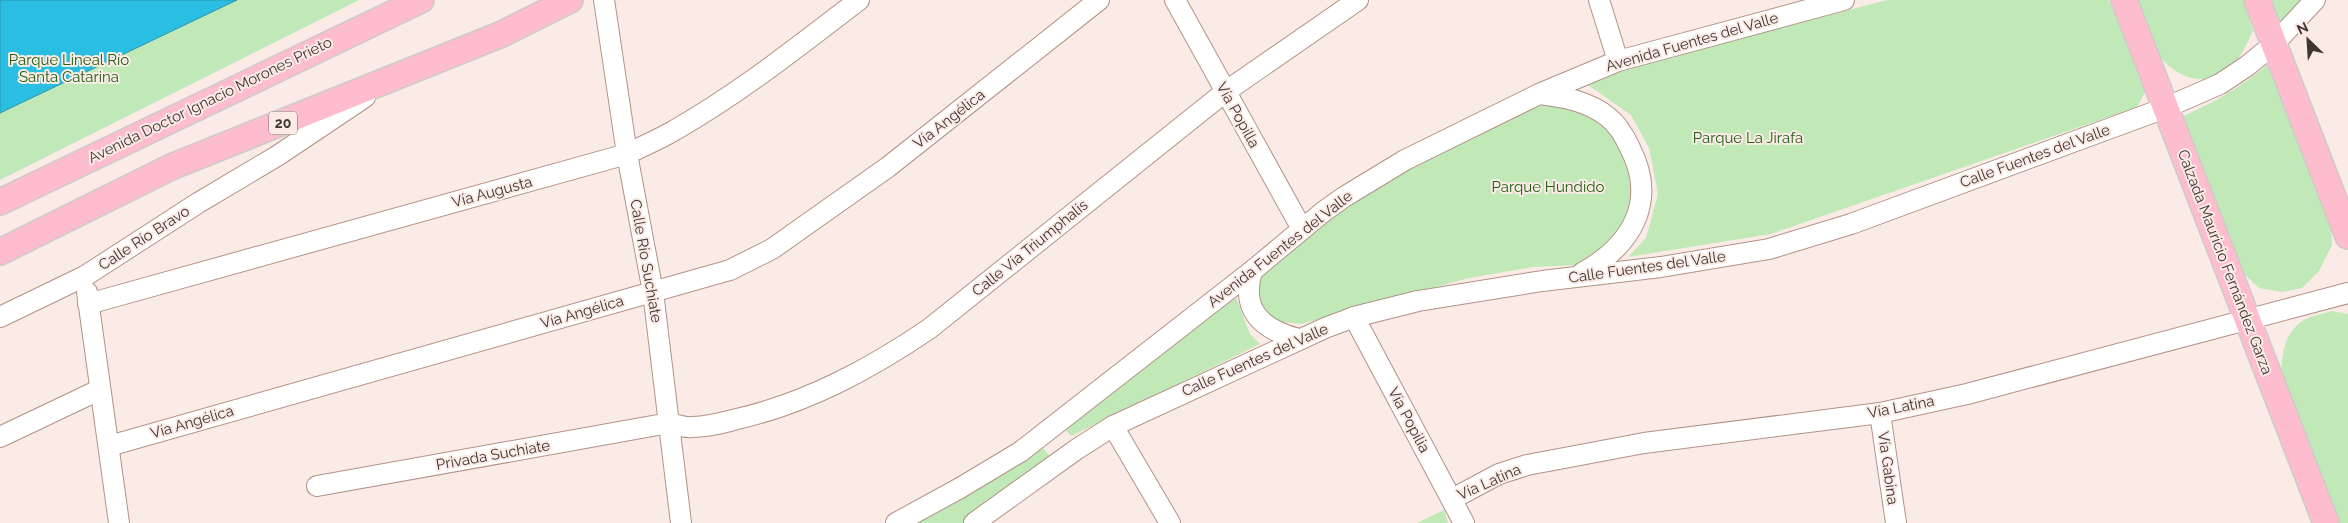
<svg xmlns="http://www.w3.org/2000/svg" width="2348" height="523" font-family="Raleway,sans-serif">
	<rect width="100%" height="100%" fill="#faebe6"/>
	<g fill="#c1e9b8">
		<path d="M0,0H359L0,180Z"/>
		<path d="M1887,0H2109L2145,92L2137,107L1771,234L1628,257L1646,238L1658,194L1649,148L1631,115L1588,85L1641,64Z"/>
		<path d="M2135,0H2244L2253,31C2247,43 2239,62 2228,70C2203,90 2171,75 2156,51C2146,36 2142,16 2135,0Z"/>
		<path d="M2264,0H2302L2279,25Z"/>
		<path d="M2267,65L2331,224L2332,245L2319,271L2302,288L2282,292L2259,288L2239,269L2183,116C2214,103 2242,86 2267,65Z"/>
		<path d="M1570,105L1615,132L1634,176L1629,213L1607,245L1575,265L1533,267L1469,278L1301,324L1272,321L1253,293L1263,271L1345,201L1480,130L1538,106Z"/>
		<path d="M1235,295L1250,334L1260,344L1071,436L1065,429Z"/>
		<path d="M2332,311L2348,314V523H2340L2281,374C2282,355 2284,334 2302,321C2309,316 2323,314 2332,311Z"/>
		<path d="M1042,447L1050,456L965,523H910Z"/>
		<path d="M1444,510L1448,523H1417Z"/>
	</g>
	<path fill="#2abee3" stroke="#3195ad" d="M0,0H237L0,113Z"/>
	<g fill="none" stroke-linecap="round" stroke-linejoin="round">
		<defs>
			<g id="minor">
				<path d="M604,0L627,154L653,292L681,523"/>
				<path d="M1175,0L1302,229"/>
				<path d="M1599,0L1618,61"/>
				<path d="M1540,94C1564,97 1588,101 1608,117C1617,124 1625,137 1630,148C1658,202 1631,246 1582,273"/>
				<path d="M1252,271C1240,311 1263,330 1299,339"/>
				<path d="M87,292L119,523"/>
				<path d="M88,304L627,154C643,146 660,139 675,130C740,93 800,45 859,0"/>
				<path d="M0,317L85,276L198,203L277,156L365,97"/>
				<path d="M1354,317L1464,523"/>
				<path d="M1880,413L1896,523"/>
				<path d="M1113,426L1170,523"/>
				<path d="M0,437L99,390"/>
				<path d="M109,446L730,270L772,249L888,167L1099,0"/>
				<path d="M317,486L669,423C676,425 685,428 692,427C707,427 722,423 737,419C807,403 870,369 929,329L1225,92L1358,0"/>
				<path d="M1452,499L1499,474L1527,465L1644,443L1880,413L1967,394L2348,293"/>
				<path d="M896,523L960,488L1020,452L1252,271L1323,212L1344,197L1405,160L1539,94L1618,61L1844,0"/>
				<path d="M974,523L1077,449L1113,426L1325,328L1354,317L1418,301L1542,281L1661,267L1769,249L1851,224L2165,108L2220,84L2247,66L2274,44L2315,0"/>
			</g>
			<g id="major">
				<path d="M2124,0L2326,523"/>
				<path d="M2257,0L2348,236"/>
				<path d="M0,202L421,0"/>
				<path d="M0,252L171,167L502,34L570,0"/>
			</g>
		</defs>
		<use href="#minor" stroke="#b39286" stroke-width="22"/>
		<use href="#major" stroke="#cecac9" stroke-width="28"/>
		<use href="#minor" stroke="#fff" stroke-width="20"/>
		<use href="#major" stroke="#fdbdce" stroke-width="25"/>
	</g>
	<g text-anchor="middle" stroke-width="4" stroke-linejoin="round" paint-order="stroke">
		<rect fill="#faebe6" stroke="#796b66" stroke-width="1" x="269" y="111.5" width="28" height="23" rx="4"/>
		<g font-size="14" font-weight="bold" fill="#42342f">
			<text x="283" y="128">20</text>
		</g>
		<g font-size="15" fill="#42342f" stroke="#faebe6">
			<text transform="translate(1692 42) rotate(-16)" y="5">Avenida Fuentes del Valle</text>
			<text transform="translate(210 100) rotate(-26)" y="5">Avenida Doctor Ignacio Morones Prieto</text>
			<text transform="translate(1238 115) rotate(61)" y="5">Vía Popilla</text>
			<text transform="translate(949 119) rotate(-38)" y="5">Vía Angélica</text>
			<text transform="translate(2035 156) rotate(-20)" y="5">Calle Fuentes del Valle</text>
			<text transform="translate(492 192) rotate(-15)" y="5">Vía Augusta</text>
			<text transform="translate(144 238) rotate(-33)" y="5">Calle Río Bravo</text>
			<text transform="translate(1030 248) rotate(-39)" y="5">Calle Vía Triumphalis</text>
			<text transform="translate(1280 249) rotate(-38)" y="5">Avenida Fuentes del Valle</text>
			<text transform="translate(646 261) rotate(80)" y="5">Calle Río Suchiate</text>
			<text transform="translate(2225 262) rotate(69)" y="5">Calzada Mauricio Fernández Garza</text>
			<text transform="translate(1647 267) rotate(-8)" y="5">Calle Fuentes del Valle</text>
			<text transform="translate(582 312) rotate(-16)" y="5">Vía Angélica</text>
			<text transform="translate(1255 360) rotate(-24)" y="5">Calle Fuentes del Valle</text>
			<text transform="translate(1901 407) rotate(-11)" y="5">Vía Latina</text>
			<text transform="translate(1409 420) rotate(62)" y="5">Vía Popilia</text>
			<text transform="translate(192 422) rotate(-16)" y="5">Vía Angélica</text>
			<text transform="translate(493 455) rotate(-10)" y="5">Privada Suchiate</text>
			<text transform="translate(1888 468) rotate(82)" y="5">Vía Gabina</text>
			<text transform="translate(1489 482) rotate(-24)" y="5">Vía Latina</text>
		</g>
		<g font-size="15" fill="#215f11" stroke="#faebe6">
			<text x="69" y="65">Parque Lineal Río<tspan x="69" dy="17">Santa Catarina</tspan></text>
			<text x="1748" y="143">Parque La Jirafa</text>
			<text x="1548" y="192">Parque Hundido</text>
		</g>
	</g>
	<g transform="translate(2308 40) rotate(335)" stroke="#faebe6" stroke-width="4" paint-order="stroke">
	<path d="M0-4L9 19L0 12L-9 19Z" fill="#42342f"/>
	<text y="-8" font-size="14" font-weight="bold" text-anchor="middle" fill="#42342f">N</text>
	</g>
</svg>
